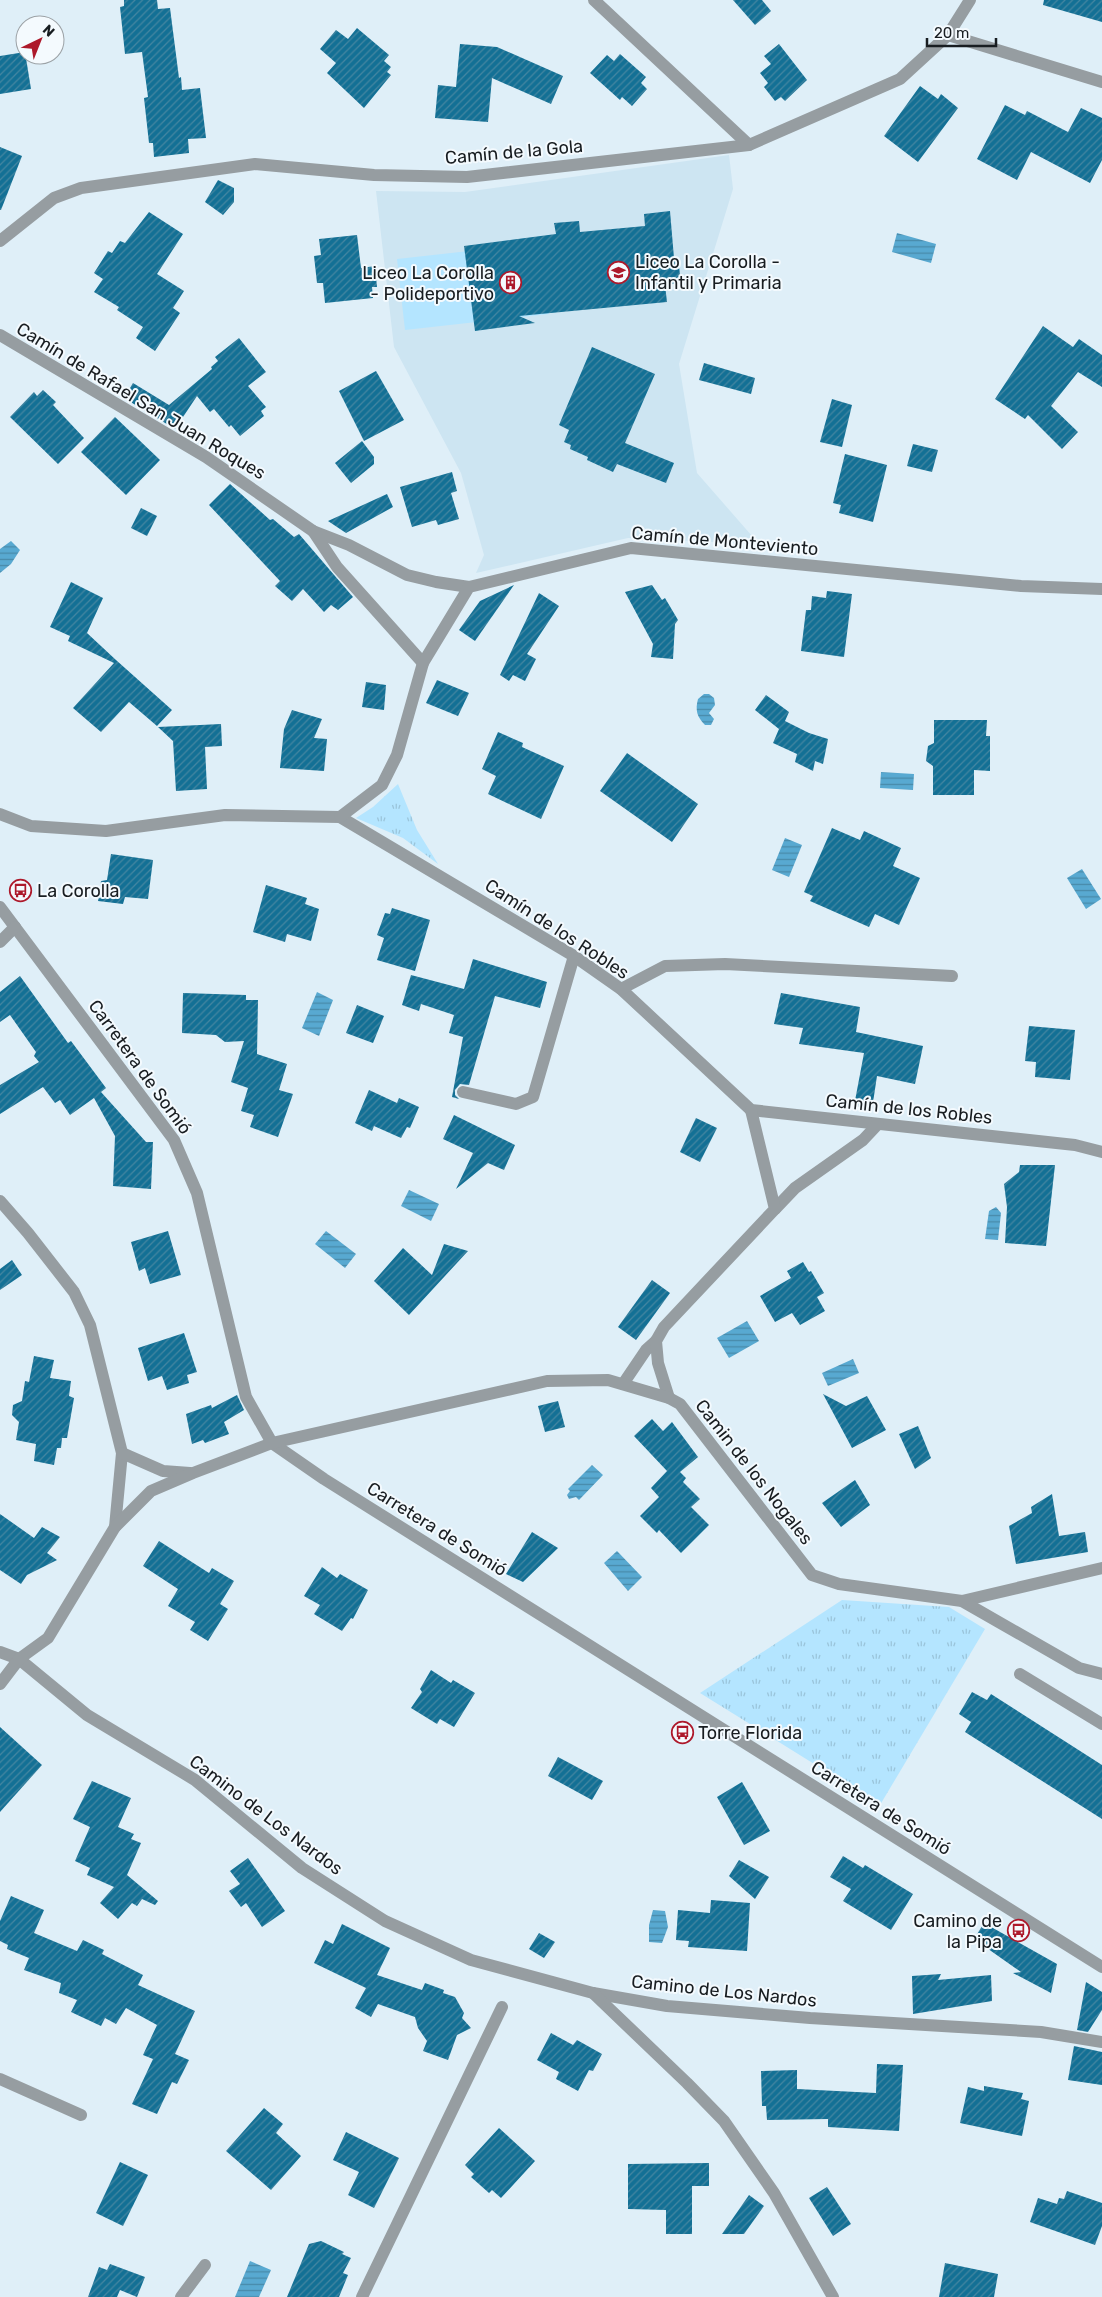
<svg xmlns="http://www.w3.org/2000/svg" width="1102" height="2297" font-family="Rubik,sans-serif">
	<defs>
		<pattern id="grass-tufts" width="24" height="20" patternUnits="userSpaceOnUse" patternTransform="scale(1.25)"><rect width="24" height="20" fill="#b4e5ff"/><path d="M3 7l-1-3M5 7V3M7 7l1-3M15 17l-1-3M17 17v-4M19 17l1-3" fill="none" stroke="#9ac4da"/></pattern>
		<pattern id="water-rules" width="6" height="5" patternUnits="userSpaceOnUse" patternTransform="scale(1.25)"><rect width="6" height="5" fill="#58a9d1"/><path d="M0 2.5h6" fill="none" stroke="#4889a9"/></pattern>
		<pattern id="building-hatch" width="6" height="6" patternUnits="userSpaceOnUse" patternTransform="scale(1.25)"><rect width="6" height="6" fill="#137095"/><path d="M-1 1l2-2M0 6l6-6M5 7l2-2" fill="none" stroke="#4586a1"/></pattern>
	</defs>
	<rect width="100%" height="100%" fill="#dfeff8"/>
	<path fill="#cde5f2" d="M729,155L733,189L679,364L697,473L759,544L628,538L476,573L484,555L461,473L394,347L376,191L465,192Z"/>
	<g fill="url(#grass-tufts)">
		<path d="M398,784L417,830L438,864L403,838L356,818L373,807Z"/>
		<path d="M842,1600L949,1607L985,1629L880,1805L700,1693Z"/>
	</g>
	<path fill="#b4e5ff" d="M541,243L549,314L405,330L397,259Z"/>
	<g fill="url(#water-rules)">
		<path d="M897,233L936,244L931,263L892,252Z"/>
		<path d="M11,541L20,550L11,564L0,573V549Z"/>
		<path d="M704,694H709L714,698L715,705L709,713L714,719L711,725H705C697,717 695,710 698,699Z"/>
		<path d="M881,772L914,774L913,790L880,788Z"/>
		<path d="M785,838L802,845L789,877L772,870Z"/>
		<path d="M1082,869L1101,899L1086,909L1067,878Z"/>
		<path d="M317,992L333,1000L319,1036L302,1028Z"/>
		<path d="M409,1190L439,1204L431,1221L401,1206Z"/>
		<path d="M996,1207L1001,1213L998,1240L985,1239L989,1211Z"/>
		<path d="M326,1231L356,1254L345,1268L315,1244Z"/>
		<path d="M747,1321L759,1341L729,1358L717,1338Z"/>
		<path d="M853,1359L859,1373L828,1386L822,1373Z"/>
		<path d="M592,1465L603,1475L579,1500L576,1497L569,1499L567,1495L570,1491L568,1489Z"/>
		<path d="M617,1551L642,1577L628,1591L604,1563Z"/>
		<path d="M653,1910L665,1911L668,1927L662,1943L649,1942V1925Z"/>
		<path d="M250,2261L271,2270L259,2297H235Z"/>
	</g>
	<g fill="url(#building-hatch)">
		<path d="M124,0H157L158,9L170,8L179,78L181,77L182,90L200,88L206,138L188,139L189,153L154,157L153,143H149L144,98L148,97L142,52L125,54L120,7L124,6Z"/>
		<path d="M733,0H762L771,11L755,25Z"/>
		<path d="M1044,0H1102V22L1043,5Z"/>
		<path d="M357,28L389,55L384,61L391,67L387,72L391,75L364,108L327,73L336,63L320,49L336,30L348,39Z"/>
		<path d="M460,44L497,47L563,76L551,104L492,78L488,122L435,118L438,85L456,87Z"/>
		<path d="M779,44L807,80L785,101L781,97L775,101L764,87L768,83L760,73L771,64L764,56Z"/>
		<path d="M25,52L31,89L0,94V56Z"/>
		<path d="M620,54L646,77L641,83L647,89L632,106L622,97L620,100L590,73L607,55L614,61Z"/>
		<path d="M920,86L938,99L941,94L958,108L918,162L884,136Z"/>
		<path d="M1005,105L1025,115L1027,111L1068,132L1081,108L1102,118V160L1090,183L1031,152L1017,180L977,159Z"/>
		<path d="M0,147L22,156L1,210H0Z"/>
		<path d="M218,180L234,188V202L223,215L205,202Z"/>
		<path d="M670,211L674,258H678L681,283L665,285L667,302L519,316L535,323L475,331L464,246L556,234L554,223L579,221L580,232L645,226L644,214Z"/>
		<path d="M149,212L183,234L157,274L184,291L173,308L180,313L155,351L136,338L143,327L117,310L119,307L94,292L103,279L94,273L108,251L112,253L120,241L125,243Z"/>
		<path d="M357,235L361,268L375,266L377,287H372L373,298L325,303L323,283H317L314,256L321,255L319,239Z"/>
		<path d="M1043,326L1073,347L1079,339L1102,355V387L1078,372L1051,406L1078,432L1062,449L1028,415L1025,419L995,399Z"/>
		<path d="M239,338L266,372L248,386L266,407L261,411L264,416L240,436L231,425L229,427L214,409L210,412L197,396L175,429L124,398L133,383L169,405L212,369L211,367L218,361L215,357Z"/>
		<path d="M592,347L655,374L625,443L674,463L666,483L617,464L613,472L587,460L588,457L570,449L571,445L564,442L569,430L559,425Z"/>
		<path d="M704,363L755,378L751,394L699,380Z"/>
		<path d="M376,371L404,420L364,441L339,391Z"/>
		<path d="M43,390L56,402L53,405L84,438L58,464L10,417L34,392L37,396Z"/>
		<path d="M832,399L852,405L842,447L820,442Z"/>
		<path d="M115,417L160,460L126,495L81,452Z"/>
		<path d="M362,441L374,457V464L351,483L335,463Z"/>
		<path d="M913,444L938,450L932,472L907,466Z"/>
		<path d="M845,454L887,465L873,522L839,513L841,505L833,503Z"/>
		<path d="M452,472L457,491L451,493L459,519L438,525L436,520L412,527L400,487Z"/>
		<path d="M230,484L270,520L273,519L294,537L299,534L353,597L338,610L331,605L324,612L303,589L292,601L275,586L280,581L209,505Z"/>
		<path d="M387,494L393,507L346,533L328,521Z"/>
		<path d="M141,508L157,516L147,536L131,528Z"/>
		<path d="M71,582L103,598L87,633L116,660L115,662L116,660L172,710L157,726L129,702L101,732L73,708L114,663L68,641L70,636L50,627Z"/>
		<path d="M514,585L475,641L459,630L480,601Z"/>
		<path d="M652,585L662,600L665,598L678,620L675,624L673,659L651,657L653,644L625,592Z"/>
		<path d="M827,591L852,594L844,657L801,651L806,610H811L812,596L826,598Z"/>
		<path d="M539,593L559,606L527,654L536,659L525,681L513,675L509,681L500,675Z"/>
		<path d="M437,680L469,693L458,716L426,703Z"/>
		<path d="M366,682L386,685L384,710L362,707Z"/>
		<path d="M766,695L789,712L785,721L809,733L828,739L823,764L815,761L813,771L795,762L797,754L773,743L779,729L755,710Z"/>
		<path d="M292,710L322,719L314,738L327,739L324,771L280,768L284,729Z"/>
		<path d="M934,720H987L986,736H990V771L974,770V795H933V766L926,761L928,746L934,743Z"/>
		<path d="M221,724L222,746L205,747L207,789L176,791L173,741L158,727Z"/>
		<path d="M498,732L523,743L522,747L564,766L541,819L488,794L496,776L482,769Z"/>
		<path d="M627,753L698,804L672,842L600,791Z"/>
		<path d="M832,828L860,840L864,831L901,848L893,866L920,878L899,925L875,914L869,927L810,901L813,896L804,892Z"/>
		<path d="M111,854L153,860L148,899L125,897L123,904L98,901L101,881L107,880Z"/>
		<path d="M266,885L307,898L305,904L319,909L311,941L287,934L285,942L253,932Z"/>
		<path d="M392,908L430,920L415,971L377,960L384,938L377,935L385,913L390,914Z"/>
		<path d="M473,959L547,982L540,1008L495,996L469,1085L460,1084L455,1090V1095L459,1099L452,1097L463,1037L449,1033L454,1015L421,1004L419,1011L402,1005L411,975L464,989Z"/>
		<path d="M20,976L68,1043L71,1041L106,1088L101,1092L146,1142H153L151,1189L113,1186L115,1136L94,1098L70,1115L60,1100L55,1103L43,1087L0,1114V1085L39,1062L34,1056L36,1052L10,1015L0,1022V992Z"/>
		<path d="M183,993L246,995V1000H258L257,1054L287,1064L279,1090L293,1094L278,1137L250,1127L254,1115L241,1111L248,1088L231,1082L244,1041L225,1042L216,1035L182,1033Z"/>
		<path d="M781,993L860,1007L856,1032L923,1046L915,1084L877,1076L872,1109L854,1106L864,1053L799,1044L803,1028L774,1024Z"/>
		<path d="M357,1005L384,1016L373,1043L346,1033Z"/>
		<path d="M1029,1026L1075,1030L1070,1080L1035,1077L1036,1062L1025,1061Z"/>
		<path d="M369,1090L397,1103L399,1098L419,1107L410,1128L407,1127L401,1138L374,1126L372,1131L355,1123Z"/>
		<path d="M454,1115L515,1145L504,1170L488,1163L456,1189L473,1153L443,1139Z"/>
		<path d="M696,1118L717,1128L700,1162L680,1152Z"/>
		<path d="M1020,1165H1055L1046,1246L1005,1243L1007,1207L1004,1184L1019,1172Z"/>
		<path d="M168,1231L181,1275L150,1284L145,1268L139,1271L131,1242Z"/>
		<path d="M444,1244L468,1251L409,1315L374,1281L403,1248L432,1275Z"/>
		<path d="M12,1260L22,1275L0,1290V1269Z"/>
		<path d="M803,1262L809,1272L811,1271L824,1293L817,1297L825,1311L800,1325L792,1313L775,1322L760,1296L791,1278L787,1271Z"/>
		<path d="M652,1280L670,1293L636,1340L618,1327Z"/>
		<path d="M184,1333L197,1372L187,1375L189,1383L167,1390L162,1376L148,1381L138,1348Z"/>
		<path d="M34,1356L54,1360L50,1378L71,1381L69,1396L74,1398L67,1438H62L61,1448H57L54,1465L34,1461L36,1444L16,1440L19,1422L12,1415L13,1405L22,1401L25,1381L29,1382Z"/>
		<path d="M823,1394L846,1406L867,1396L886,1430L852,1448Z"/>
		<path d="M237,1395L244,1410L224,1422L229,1434L205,1443L203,1440L192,1444L186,1414L211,1405L212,1408Z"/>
		<path d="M558,1401L565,1427L545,1432L538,1406Z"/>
		<path d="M652,1419L663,1431L672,1422L698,1457L680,1472L686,1478L683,1482L700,1499L691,1507L709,1525L681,1553L659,1530L657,1533L640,1516L659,1497L651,1488L667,1471L634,1436Z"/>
		<path d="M918,1426L931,1458L915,1469L899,1434Z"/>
		<path d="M855,1480L870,1505L841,1527L822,1503Z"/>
		<path d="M1052,1494L1059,1536L1085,1532L1088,1552L1016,1564L1009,1526L1032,1513L1031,1507Z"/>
		<path d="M0,1514L34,1538L42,1527L60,1537L47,1553L57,1560L27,1575L21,1584L0,1570Z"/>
		<path d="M532,1532L558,1548L523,1582L506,1574Z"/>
		<path d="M159,1541L209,1573L212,1568L234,1581L220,1604L228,1609L208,1641L190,1630L195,1622L168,1606L178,1589L143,1566Z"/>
		<path d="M322,1567L337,1578L340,1574L368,1590L353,1619L351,1618L342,1631L314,1614L320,1605L304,1596Z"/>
		<path d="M431,1670L451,1683L453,1680L475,1693L454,1727L440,1719L437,1724L411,1708L422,1692L420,1689Z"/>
		<path d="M972,1692L987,1700L991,1694L1102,1765V1819L965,1732L971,1722L959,1714Z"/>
		<path d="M0,1727L42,1765L0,1812Z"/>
		<path d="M558,1757L603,1781L592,1800L548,1776Z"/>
		<path d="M92,1781L131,1798L118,1827L134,1834L131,1839L141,1843L127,1875L158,1901L155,1905L142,1899L137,1906L132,1903L118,1919L100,1903L114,1887L87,1875L90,1868L75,1861L90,1827L73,1819Z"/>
		<path d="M742,1782L770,1831L744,1845L717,1797Z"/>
		<path d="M843,1856L863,1868L865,1865L913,1894L891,1930L843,1901L851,1889L830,1877Z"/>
		<path d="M248,1858L285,1911L262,1927L246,1903L241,1907L229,1891L240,1884L230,1871Z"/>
		<path d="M739,1860L769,1877L755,1899L729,1876Z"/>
		<path d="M11,1896L44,1910L34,1933L77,1951L83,1940L104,1950L102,1954L143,1975L138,1985L195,2011L175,2054L189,2060L177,2084L172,2082L157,2114L132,2104L153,2059L143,2055L157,2025L126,2008L116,2024L105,2018L101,2026L71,2012L77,2000L59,1993L61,1983L24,1970L29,1958L7,1949L8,1945L0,1941V1921Z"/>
		<path d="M711,1900L750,1903L747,1951L688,1947L689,1941L676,1940L678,1910L710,1913Z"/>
		<path d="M984,1923L1057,1964L1051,1993L1013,1973L1021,1972L974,1939Z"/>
		<path d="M342,1924L390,1948L377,1975L422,1990L425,1983L444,1990L443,1993L455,1997L464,2013L462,2018L471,2028L457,2035L448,2060L423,2051L427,2041L418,2028L415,2017L378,2004L371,2017L355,2008L366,1988L314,1963L325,1940L333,1944Z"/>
		<path d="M539,1933L555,1942L544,1958L529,1949Z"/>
		<path d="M941,1974L938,1980L991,1975L992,2001L913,2014L912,1976Z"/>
		<path d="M1086,1982L1102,1992V2010L1088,2032L1077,2030Z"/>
		<path d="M551,2033L573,2045L577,2040L602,2054L593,2071L589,2070L578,2091L556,2079L559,2072L537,2060Z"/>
		<path d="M1074,2046L1102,2052V2085L1068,2080Z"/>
		<path d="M877,2064L903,2065L899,2131L828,2127V2119L767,2120L766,2106H762L761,2071L797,2070V2089L876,2093Z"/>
		<path d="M984,2086L1023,2093L1021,2099L1029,2101L1022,2136L960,2123L968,2087L984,2091Z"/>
		<path d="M264,2108L283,2124L276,2133L301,2156L271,2190L226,2151Z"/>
		<path d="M499,2128L535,2161L501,2198L492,2190L489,2193L471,2177L474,2174L465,2165Z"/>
		<path d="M346,2132L399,2158L374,2208L348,2195L359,2172L333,2160Z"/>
		<path d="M120,2162L148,2175L123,2226L96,2213Z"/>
		<path d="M709,2163V2186H692V2234H666V2210L628,2209V2164Z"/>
		<path d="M827,2187L851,2224L833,2236L809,2198Z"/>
		<path d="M1067,2191L1102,2203V2226L1095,2245L1030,2222L1038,2198L1057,2204L1059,2198L1064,2199Z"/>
		<path d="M749,2195L764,2206L744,2234H722Z"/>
		<path d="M321,2241L344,2252L342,2254L351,2258L343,2273L348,2275L339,2297H287L309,2244Z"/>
		<path d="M945,2263L998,2274L994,2297H939Z"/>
		<path d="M110,2264L145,2277L137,2297L120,2290L117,2297H88L99,2267L107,2270Z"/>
	</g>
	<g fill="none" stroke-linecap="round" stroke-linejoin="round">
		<g stroke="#969da1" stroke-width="12">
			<path d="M594,0L749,145"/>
			<path d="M948,35L1102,82"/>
			<path d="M0,241L54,198L81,188L255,164L374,175L467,177L749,145L900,79L948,35L970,0"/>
			<path d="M0,335L206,457L313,531L349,545L407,575L436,582L469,587"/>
			<path d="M313,531L337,567L423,663"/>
			<path d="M0,814L31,826L106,831L225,815L340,817L574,956L621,989L751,1110L1075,1145L1102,1152"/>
			<path d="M340,817L382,785L397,755L423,663L469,587L631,548L1021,586L1102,589"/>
			<path d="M0,907L174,1140L197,1193L246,1397L272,1443L324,1479L1102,1967"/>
			<path d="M0,942L15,927"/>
			<path d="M621,989L665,966L725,964L952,976"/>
			<path d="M463,1092L516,1104L533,1097L574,956"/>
			<path d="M0,1201L28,1233L74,1292L90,1325L122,1453L115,1527"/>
			<path d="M775,1209L795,1188L863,1140L878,1124"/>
			<path d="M623,1384L646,1350L656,1341"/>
			<path d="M669,1398L658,1363L656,1341L664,1327L775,1209L751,1110"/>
			<path d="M122,1453L163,1471L190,1473"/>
			<path d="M962,1601L1102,1568"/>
			<path d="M0,1652L19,1659L87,1715L195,1780L302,1868L385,1921L471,1960L593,1993L667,2006L810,2018L1041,2032L1102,2042"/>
			<path d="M1020,1674L1102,1724"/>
			<path d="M0,1684L19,1659L48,1638L115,1527L151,1491L193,1473L272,1443L547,1381L608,1380L669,1398L680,1404L812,1575L839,1584L962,1601L1079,1668L1102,1674"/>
			<path d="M593,1993L687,2083L724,2121L774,2193L833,2297"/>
			<path d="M0,2079L81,2115"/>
			<path d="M181,2297L205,2265"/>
			<path d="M362,2297L502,2007"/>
		</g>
	</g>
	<defs>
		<symbol id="school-ring" viewBox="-11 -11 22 22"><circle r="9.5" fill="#f4fafe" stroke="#ad192b" stroke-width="1.5"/><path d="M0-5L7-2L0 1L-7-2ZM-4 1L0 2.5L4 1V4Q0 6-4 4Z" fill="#ad192b"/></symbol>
		<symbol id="building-ring" viewBox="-11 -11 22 22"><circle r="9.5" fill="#f4fafe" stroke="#ad192b" stroke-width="1.5"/><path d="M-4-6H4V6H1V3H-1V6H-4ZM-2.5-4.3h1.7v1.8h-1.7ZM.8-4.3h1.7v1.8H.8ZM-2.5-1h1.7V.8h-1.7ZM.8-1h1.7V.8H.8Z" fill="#ad192b"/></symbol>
		<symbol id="bus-ring" viewBox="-11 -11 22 22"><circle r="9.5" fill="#f4fafe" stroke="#ad192b" stroke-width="1.5"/><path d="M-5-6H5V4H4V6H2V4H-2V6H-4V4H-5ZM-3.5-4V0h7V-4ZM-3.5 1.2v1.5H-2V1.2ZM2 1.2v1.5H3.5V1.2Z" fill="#ad192b"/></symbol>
	</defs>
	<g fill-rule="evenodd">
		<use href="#school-ring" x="606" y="260" width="25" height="25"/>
		<use href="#building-ring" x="498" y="270" width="25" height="25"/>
		<use href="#bus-ring" x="8" y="878" width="25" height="25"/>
		<use href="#bus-ring" x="670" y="1720" width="25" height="25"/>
		<use href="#bus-ring" x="1006" y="1918" width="25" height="25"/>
	</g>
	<g text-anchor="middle" stroke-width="4" stroke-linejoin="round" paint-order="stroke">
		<g font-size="18" fill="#181d21" stroke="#f4fafe">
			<text transform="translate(514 152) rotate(-5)" y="6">Camín de la Gola</text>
			<text transform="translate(141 401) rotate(31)" y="6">Camín de Rafael San Juan Roques</text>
			<text transform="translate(725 541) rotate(5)" y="6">Camín de Monteviento</text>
			<text transform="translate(557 929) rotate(33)" y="6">Camín de los Robles</text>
			<text transform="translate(140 1067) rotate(54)" y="6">Carretera de Somió</text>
			<text transform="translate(909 1109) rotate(6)" y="6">Camín de los Robles</text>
			<text transform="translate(754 1472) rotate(52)" y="6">Camin de los Nogales</text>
			<text transform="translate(437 1529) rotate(32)" y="6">Carretera de Somió</text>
			<text transform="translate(881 1808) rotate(32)" y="6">Carretera de Somió</text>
			<text transform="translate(266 1815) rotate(37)" y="6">Camino de Los Nardos</text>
			<text transform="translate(724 1991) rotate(6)" y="6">Camino de Los Nardos</text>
		</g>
		<g font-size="18" fill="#181d21" stroke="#f4fafe" text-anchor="start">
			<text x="635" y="268">Liceo La Corolla -<tspan x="635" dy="21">Infantil y Primaria</tspan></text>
			<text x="494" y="279" text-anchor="end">Liceo La Corolla<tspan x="494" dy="21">- Polideportivo</tspan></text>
			<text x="37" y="897">La Corolla</text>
			<text x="698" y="1739">Torre Florida</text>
			<text x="1002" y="1927" text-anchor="end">Camino de<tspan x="1002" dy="21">la Pipa</tspan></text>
		</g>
	</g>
	<g transform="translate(40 40) rotate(43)"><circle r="24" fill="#f4fafe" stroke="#9ca2a6"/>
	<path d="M0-4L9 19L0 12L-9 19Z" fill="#ad192b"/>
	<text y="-8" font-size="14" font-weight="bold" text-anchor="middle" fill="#181d21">N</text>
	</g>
	<path d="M927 38v8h69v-8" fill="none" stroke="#181d21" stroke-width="2.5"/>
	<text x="934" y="38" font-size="15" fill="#181d21" stroke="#f4fafe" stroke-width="4" paint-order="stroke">20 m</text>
</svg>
